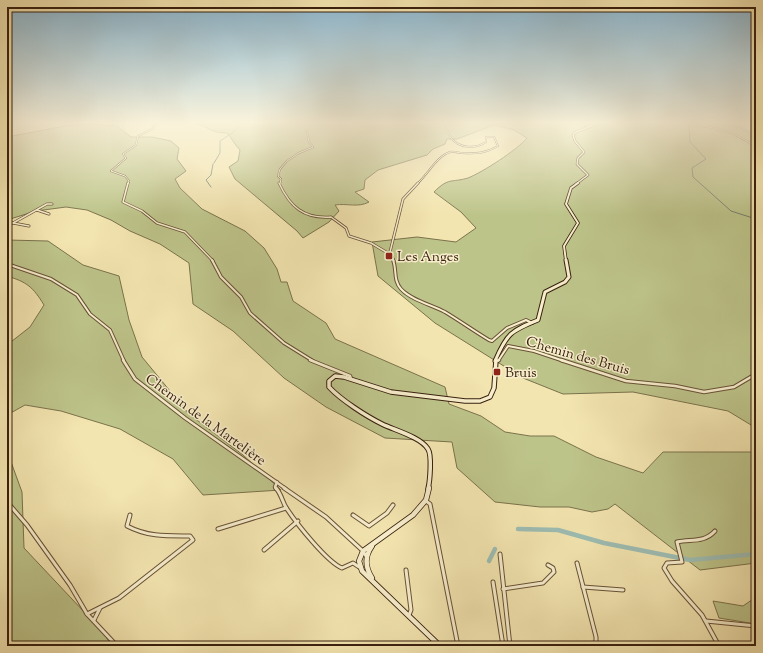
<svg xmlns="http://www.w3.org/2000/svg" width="763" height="653" font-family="'Sorts Mill Goudy',serif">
	<rect width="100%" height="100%" fill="#f3e5b0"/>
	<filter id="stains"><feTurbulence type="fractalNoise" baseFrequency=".005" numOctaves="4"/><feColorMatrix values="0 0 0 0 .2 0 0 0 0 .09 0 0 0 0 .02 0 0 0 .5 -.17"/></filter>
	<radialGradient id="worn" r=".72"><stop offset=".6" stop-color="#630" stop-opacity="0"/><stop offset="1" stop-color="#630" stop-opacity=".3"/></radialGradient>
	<g fill="#bdc48a" stroke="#7b724c">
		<path d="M193,123H729L756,136V428L728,411L633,392L563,394L523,378L435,323L378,276L372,242L417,237L456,242L476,228L461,212L434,192C449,177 451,183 468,178C483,172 517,150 527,138L514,130L494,125L457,139H447L445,144L433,149L427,155L378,170L365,180L364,189L355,192L369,202C358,208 347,203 335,205L339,211L329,222L303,238L297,231L235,179L229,167L238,161L240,150C234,144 232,138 227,133C210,133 208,126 193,123Z"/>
		<path d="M95,124L117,126L131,137H152L171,141L179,148L177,159L186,171L175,179L180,188L202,209L245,231L264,248L277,269L281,282H287L293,301L326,323L335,339L445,387L449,404L481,416L505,432L530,436H554L596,457L643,473L663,452H756V563L700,570L615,504L608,509L592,512L569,507H540L495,502L457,468L452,442L385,438L326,407L284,378L233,331L193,304L189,263L160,244L130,231L111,220L87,210L66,207L36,211L7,220V137L65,126Z"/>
		<path d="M7,240L48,241L83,265L119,276L129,320L142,357L189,414L243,455L281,490L203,495L173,459L120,429L61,411L25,405L7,415V345L30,327L44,305C33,287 27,282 7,276Z"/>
		<path d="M7,451L22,492L24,548L103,632L112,646H7Z"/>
		<path d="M756,597V624L719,618L713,601L743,606Z"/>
	</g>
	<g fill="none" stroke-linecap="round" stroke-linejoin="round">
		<g stroke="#757e71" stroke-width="1">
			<path d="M689,125L690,142L706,159L692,168L693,177L731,211L756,219"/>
			<path d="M691,125L694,123"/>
			<path d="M214,163L220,153V141L235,131L241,123"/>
			<path d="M211,187L206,180L211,175L213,164"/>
		</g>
		<g stroke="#9dbdb3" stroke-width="4.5">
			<path d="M518,529L558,530L604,543L690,560L756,554"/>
			<path d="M489,561L495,549"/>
		</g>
		<path fill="#9dbdb3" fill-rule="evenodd" d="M731,123L741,126L756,134V136L739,128L726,123Z"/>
		<defs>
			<g id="street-far4">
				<path d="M690,123L689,125C717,127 733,131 756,147"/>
				<path d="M585,126L596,124"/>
				<path d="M128,184L129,181L125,176L111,171L126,158L123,154L136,145L138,136L154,128L156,123"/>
				<path d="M280,184L281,179L278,176L280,169L287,161L299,153L313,147L309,142L307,131"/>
				<path d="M417,184C428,174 437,156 450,152C454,151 459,153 462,153C477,154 486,153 498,146L494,137H486V142C476,149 460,149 451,138C448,133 446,128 444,123"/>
			</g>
			<g id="street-far3">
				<path d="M128,183L123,202L142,211L157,223L185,232L213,261"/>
				<path d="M279,183C290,207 304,219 331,217L346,228L349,236L371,243L391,255"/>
				<path d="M37,210L49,214"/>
				<path d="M7,219L8,223"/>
				<path d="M8,223H13L47,204H52"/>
				<path d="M13,223L29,226"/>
				<path d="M394,261L390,252L403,199L418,183"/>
			</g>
			<g id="street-far2">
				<path d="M212,260L221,277L241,297L250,313L284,343L313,361"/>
				<path d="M393,260C397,270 393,280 401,289C411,300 432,305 445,312C460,321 474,331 489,340L492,341L507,328L526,320L532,323"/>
				<path d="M7,264L51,279L77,295L90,314L110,330L124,361"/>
				<path d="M498,361L508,346L534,351L564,361"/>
			</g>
			<g id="street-far1">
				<path d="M123,360L135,379L185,418L286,489"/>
				<path d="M310,360L350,376L351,379"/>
				<path d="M561,360L626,381L675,386L704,392L734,387L756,374"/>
				<path d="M497,361L499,360"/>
				<path d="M276,489L275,487L277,482"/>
			</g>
			<g id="street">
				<path d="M276,488C282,495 282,502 287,509C297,524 327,562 342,568L353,563L359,567"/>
				<path d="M284,488L326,517L363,551L366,556"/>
				<path d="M426,501L430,504L458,646"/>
				<path d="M7,502L27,525L70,585L87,614L117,646"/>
				<path d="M353,515L369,526L387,513L393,505"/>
				<path d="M218,529L286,508"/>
				<path d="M715,531C704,543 692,539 677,542L682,562L667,563L664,568L672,581L702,615L719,646"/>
				<path d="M264,550L298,521"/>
				<path d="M500,554L510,646"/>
				<path d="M577,563L596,637V641L592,646"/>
				<path d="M406,570L411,610L409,615"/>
				<path d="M493,582L503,646"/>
				<path d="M583,587L623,590"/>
				<path d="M503,589L543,583L554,572L553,568L548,565"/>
				<path d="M87,614L119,598L193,540L190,536C167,536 148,537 127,526L130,515"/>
				<path d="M94,620L100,608"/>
				<path d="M706,621L756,626"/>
			</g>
			<path id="secondary-far4" d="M576,184L588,175L577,164L578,158L584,152L575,141L573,135L576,132L599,123"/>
			<path id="secondary-far3" d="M566,261L564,246L578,223L566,204L571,188L578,183"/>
			<path id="secondary-far2" d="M495,361C507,333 511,331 538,320L545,292L565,282L569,277L566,260"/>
			<path id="secondary-far1" d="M428,489C430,481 432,455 428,449C421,437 394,430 382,424C366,416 341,400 329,387V381L335,376L344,377L391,392L465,401H480L490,397L494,388L496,360"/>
			<g id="secondary">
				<path d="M429,488L426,500L413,515L363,551L359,561L362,571L440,646"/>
				<path d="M372,546C364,557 365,567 372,578"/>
			</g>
		</defs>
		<use href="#street-far4" stroke="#685137" stroke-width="2"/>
		<use href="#street-far3" stroke="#685137" stroke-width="3"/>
		<use href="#street-far2" stroke="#685137" stroke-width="4"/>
		<use href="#street-far1" stroke="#685137" stroke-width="4.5"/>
		<use href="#street" stroke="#685137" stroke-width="5"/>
		<use href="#secondary-far4" stroke="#39200f" stroke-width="2.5"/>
		<use href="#secondary-far3" stroke="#39200f" stroke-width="3.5"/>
		<use href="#secondary-far2" stroke="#39200f" stroke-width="5"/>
		<use href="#secondary-far1" stroke="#39200f" stroke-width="5.5"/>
		<use href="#secondary" stroke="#39200f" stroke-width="6"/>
		<use href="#street-far4" stroke="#f7eecc" stroke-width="1"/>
		<use href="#street-far3" stroke="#f7eecc" stroke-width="1.5"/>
		<use href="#street-far2" stroke="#f7eecc" stroke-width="2"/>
		<use href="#street-far1" stroke="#f7eecc" stroke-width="2.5"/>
		<use href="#street" stroke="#f7eecc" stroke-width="3"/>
		<use href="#secondary-far4" stroke="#f7eecc" stroke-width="1.5"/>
		<use href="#secondary-far3" stroke="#f7eecc" stroke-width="2"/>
		<use href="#secondary-far2" stroke="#f7eecc" stroke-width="3"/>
		<use href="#secondary-far1" stroke="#f7eecc" stroke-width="3.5"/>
		<use href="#secondary" stroke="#f7eecc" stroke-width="4.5"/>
	</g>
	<linearGradient id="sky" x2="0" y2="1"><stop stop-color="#8ab8d3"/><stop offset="0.57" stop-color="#faf3db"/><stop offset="1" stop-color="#faf3db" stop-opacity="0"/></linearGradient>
	<rect width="763" height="215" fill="url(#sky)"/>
	<g fill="#8f2418" stroke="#f7eecc" stroke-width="1.5">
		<rect x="385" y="252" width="8" height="8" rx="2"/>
		<rect x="493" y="368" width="8" height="8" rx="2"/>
	</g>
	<g text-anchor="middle" stroke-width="3" stroke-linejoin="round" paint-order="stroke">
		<g font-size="14" fill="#39200f" stroke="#f7eecc" text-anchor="start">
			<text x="397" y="261">Les Anges</text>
			<text x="505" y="377">Bruis</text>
		</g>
		<g font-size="14" fill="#39200f" stroke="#f7eecc">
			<text transform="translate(578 355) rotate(16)" y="5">Chemin des Bruis</text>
			<text transform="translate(206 419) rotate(36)" y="5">Chemin de la Martelière</text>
		</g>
	</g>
	<rect width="763" height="653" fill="none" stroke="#f3e5b0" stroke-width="24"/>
	<rect x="8" y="8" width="747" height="637" fill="none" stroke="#39200f" stroke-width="2"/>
	<rect x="12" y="12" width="739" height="629" fill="none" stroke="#39200f"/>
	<rect width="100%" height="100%" filter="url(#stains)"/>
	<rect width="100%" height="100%" fill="url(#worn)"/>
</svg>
